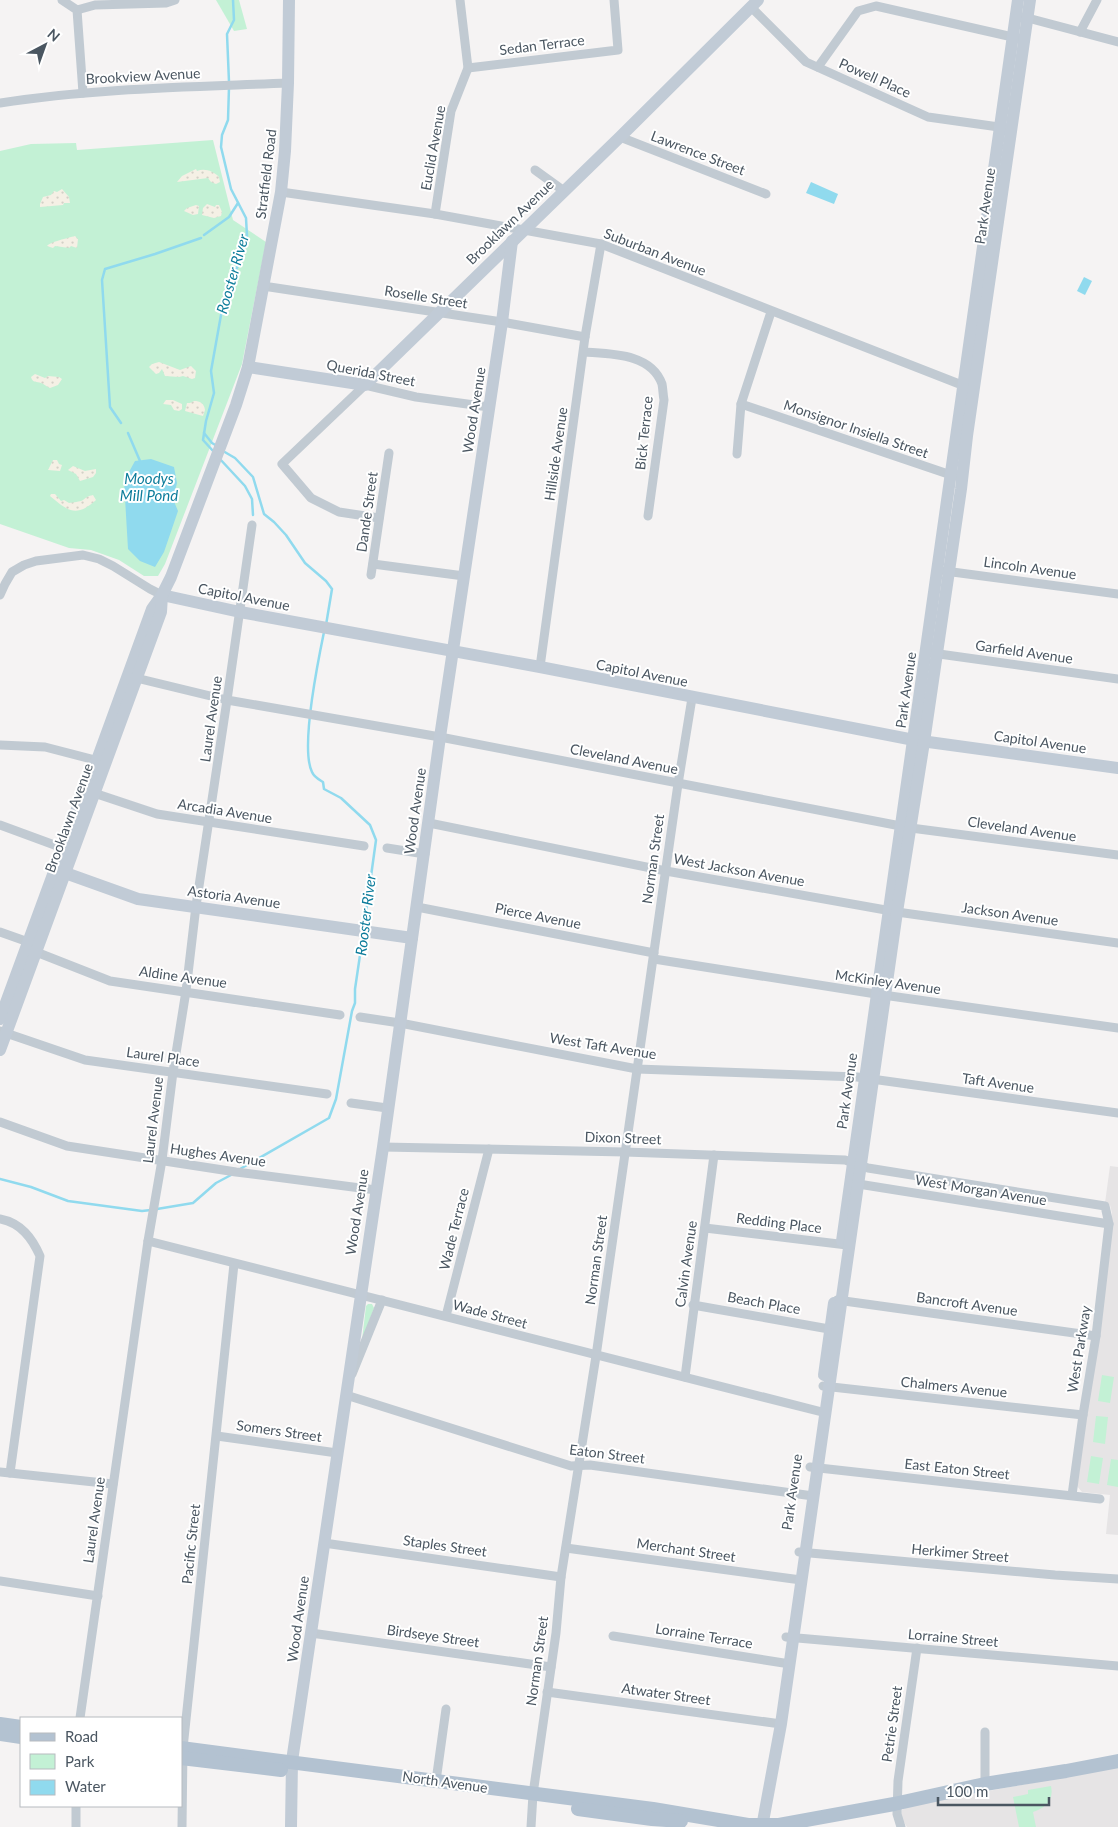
<svg xmlns="http://www.w3.org/2000/svg" width="1118" height="1827" font-family="Lato,sans-serif">
	<defs>
		<pattern id="sand-dots" width="8" height="8" patternUnits="userSpaceOnUse" patternTransform="scale(1.25)"><rect width="8" height="8" fill="#f5f0e5"/><path d="M2 2h.1M6 6h.1" fill="none" stroke="#d4d0c7" stroke-width="1.8" stroke-linecap="round"/></pattern>
	</defs>
	<rect width="100%" height="100%" fill="#f5f3f3"/>
	<g fill="#e6e4e5">
		<path d="M1110,1166L1118,1167V1535L1106,1534L1110,1495L1082,1492L1077,1486L1098,1336L1112,1213L1110,1205L1105,1203Z"/>
		<path d="M1118,1767V1827H907L900,1816L902,1810L908,1806Z"/>
	</g>
	<g fill="#c3f1d5">
		<path d="M216,0H239L247,29L234,31Z"/>
		<path d="M213,140L233,220L266,242L242,364L165,564L158,576H144L119,560L91,550L69,548L0,524V151L31,144L76,143L77,150Z"/>
		<path d="M368,1304H372L374,1308L362,1340L366,1306Z"/>
		<path d="M1102,1375L1114,1377L1110,1403L1098,1401Z"/>
		<path d="M1096,1416L1108,1417L1105,1444L1093,1442Z"/>
		<path d="M1091,1456L1103,1458L1099,1484L1087,1482Z"/>
		<path d="M1111,1459L1118,1460V1487L1107,1485Z"/>
		<path d="M1051,1786C1054,1800 1046,1808 1033,1812L1036,1827H1019L1013,1797L1028,1794V1790Z"/>
	</g>
	<g fill="url(#sand-dots)">
		<path d="M196,169L197,171C205,168 213,171 219,177L220,182L216,184L211,182L208,178L177,182L182,176Z"/>
		<path d="M62,189L69,197L70,203H64L63,205L40,207V204L43,197L51,195L54,191L57,192Z"/>
		<path d="M207,204L215,207L216,205H219L222,212L221,216L214,218L202,215L203,208Z"/>
		<path d="M196,205L199,206L198,214L193,215L184,211L187,208Z"/>
		<path d="M75,236L78,239L77,248L71,246L69,248L55,246L53,248L47,246C50,242 68,238 75,236Z"/>
		<path d="M159,362L180,370L191,366L196,371L195,378L192,379L183,376L179,377L165,376L162,369L159,373L156,374L149,367L152,364Z"/>
		<path d="M35,374L45,378L48,376L59,377L62,379L58,385L50,388C47,387 44,384 41,383C37,381 33,384 31,377Z"/>
		<path d="M166,400H173L182,404V409L179,411L174,410L171,405L163,404Z"/>
		<path d="M194,401C200,401 204,403 205,410L203,416L185,411L187,403H190Z"/>
		<path d="M53,460H57L59,464L62,465L60,471L48,470Z"/>
		<path d="M73,466L85,471L96,469V473L93,477L80,481L76,474L68,470Z"/>
		<path d="M51,494H55L61,501L64,500L69,503C73,502 80,502 83,500C87,497 88,496 93,495L96,500C76,518 68,511 50,496Z"/>
	</g>
	<g fill="#90daee">
		<path d="M811,182L838,194L834,204L806,193Z"/>
		<path d="M1084,277L1092,281L1085,295L1077,291Z"/>
		<path d="M151,459L174,467L177,483L173,499L178,511L164,552L155,567L140,561L128,549L124,481L135,461Z"/>
	</g>
	<g fill="none" stroke-linecap="round" stroke-linejoin="round">
		<g stroke="#90daee" stroke-width="2.5">
			<path d="M229,82L227,34L234,20L233,0"/>
			<path d="M204,235L229,217L238,203"/>
			<path d="M121,423L110,407L102,280L105,269L155,254L201,238"/>
			<path d="M128,433L140,461"/>
			<path d="M204,433L212,443L217,446"/>
			<path d="M223,451L235,458L253,477L264,514L274,522L286,535L305,563L326,581L332,589L326,625"/>
			<path d="M214,452L203,440L206,421L214,393L211,371L221,315L228,288L242,256L247,236L246,218L231,189L221,147L222,135L228,120L229,87"/>
			<path d="M219,458L245,486L252,499L253,515"/>
			<path d="M324,632C318,661 300,748 312,772C314,777 318,779 323,782L324,789L341,798L370,825L376,840L364,927"/>
			<path d="M240,1169L329,1118L336,1099L352,1011L355,1003V989L363,935"/>
			<path d="M0,1179L31,1187L68,1201L142,1211L151,1210"/>
			<path d="M157,1209L193,1203L216,1183L231,1175"/>
		</g>
		<g stroke="#c1cad2" stroke-width="9">
			<path d="M62,0L77,10L83,93"/>
			<path d="M751,7L806,62L928,117L1006,128"/>
			<path d="M77,10L95,5L166,3L175,0"/>
			<path d="M1024,17L1118,42"/>
			<path d="M1080,32L1097,0"/>
			<path d="M818,67L858,11L876,6L1017,38"/>
			<path d="M468,68L618,50L614,0"/>
			<path d="M0,103C95,88 192,87 288,83"/>
			<path d="M620,137L766,194"/>
			<path d="M535,170L564,191"/>
			<path d="M281,192L435,214L601,244L967,387"/>
			<path d="M435,214L451,111L468,68L460,0"/>
			<path d="M263,286L502,322L585,337"/>
			<path d="M584,352C611,354 651,353 662,384C663,389 663,395 664,400L648,516"/>
			<path d="M741,404L954,476"/>
			<path d="M737,454L741,404L771,312"/>
			<path d="M379,518L339,512L311,498L282,464L365,385L416,397L489,407"/>
			<path d="M373,564L464,576"/>
			<path d="M945,571L1118,594"/>
			<path d="M371,575L389,453"/>
			<path d="M0,595L5,584L12,572L24,565L36,561L83,555L99,559L113,566L150,589L162,595"/>
			<path d="M932,653L1118,679"/>
			<path d="M540,667L585,337L601,244"/>
			<path d="M132,677L227,700L440,737L911,828L1118,855"/>
			<path d="M0,745L45,747L103,762"/>
			<path d="M91,792L157,814L364,846"/>
			<path d="M429,823L666,871L897,912L1118,943"/>
			<path d="M0,825L68,850"/>
			<path d="M387,848L425,854"/>
			<path d="M417,907L654,953"/>
			<path d="M0,932L34,944"/>
			<path d="M31,950L110,981L340,1015"/>
			<path d="M654,959L876,994L1118,1028"/>
			<path d="M360,1017L400,1023L637,1069L857,1077L1118,1113"/>
			<path d="M0,1031L85,1060L327,1094"/>
			<path d="M351,1103L387,1108"/>
			<path d="M0,1122L67,1146L236,1172L376,1190"/>
			<path d="M383,1147L625,1152L845,1160L868,1168L1105,1206L1109,1224L1096,1336L1083,1415L1072,1495"/>
			<path d="M852,1183L1109,1224"/>
			<path d="M0,1219C21,1223 32,1238 40,1256L10,1473"/>
			<path d="M705,1228L847,1245"/>
			<path d="M148,1241L826,1413"/>
			<path d="M837,1300L1096,1336"/>
			<path d="M693,1305L829,1329"/>
			<path d="M446,1316L489,1149"/>
			<path d="M352,1374L382,1300"/>
			<path d="M685,1377L714,1155"/>
			<path d="M823,1386L1083,1415"/>
			<path d="M346,1395L571,1466L590,1465L813,1496"/>
			<path d="M217,1436L337,1453"/>
			<path d="M810,1467L1100,1499"/>
			<path d="M0,1472L113,1484"/>
			<path d="M324,1543L561,1577"/>
			<path d="M566,1548L801,1580"/>
			<path d="M799,1552L1055,1575L1118,1579"/>
			<path d="M0,1581L98,1596"/>
			<path d="M311,1633L551,1667"/>
			<path d="M613,1636L790,1664"/>
			<path d="M786,1637L1118,1666"/>
			<path d="M547,1692L781,1724"/>
			<path d="M80,1718L148,1241L162,1160L173,1072L186,991L196,906L227,700L252,525"/>
			<path d="M436,1781L446,1709"/>
			<path d="M985,1784V1732"/>
			<path d="M76,1827V1806"/>
			<path d="M182,1827L183,1748L234,1264"/>
			<path d="M531,1827L533,1794L556,1633L561,1577L596,1356L678,784L692,698"/>
			<path d="M901,1827L897,1814L898,1781L917,1648"/>
		</g>
		<g stroke="#c1cbd6" stroke-width="12">
			<path d="M248,367L365,385L620,137L758,0"/>
			<path d="M162,595L240,612L540,667L914,740L1118,768"/>
			<path d="M57,870L138,899L412,938"/>
			<path d="M0,1019L84,790L97,760L152,609L162,595L171,577L236,405L248,367L281,192L285,151L288,83L289,0"/>
			<path d="M0,1050L161,612L162,595"/>
			<path d="M842,1241L1018,0"/>
			<path d="M824,1375L834,1303"/>
			<path d="M291,1827L292,1761L383,1147L440,737L502,322L512,241"/>
			<path d="M762,1827L781,1724L897,912L924,742L961,489L967,436L1030,0"/>
		</g>
		<g stroke="#b3c2d1" stroke-width="14">
			<path d="M0,1724L21,1727"/>
			<path d="M0,1734L21,1737"/>
			<path d="M181,1748L653,1809L748,1825H779L894,1804L985,1784L1066,1771L1118,1761"/>
			<path d="M181,1758L281,1770"/>
			<path d="M578,1809L652,1819L681,1821"/>
		</g>
	</g>
	<g text-anchor="middle" stroke-width="4" stroke-linejoin="round" paint-order="stroke">
		<g font-size="14" fill="#4a5661" stroke="#fff">
			<text transform="translate(542 45) rotate(-7)" y="5">Sedan Terrace</text>
			<text transform="translate(143 76) rotate(-3)" y="5">Brookview Avenue</text>
			<text transform="translate(875 78) rotate(24)" y="5">Powell Place</text>
			<text transform="translate(433 148) rotate(-80)" y="5">Euclid Avenue</text>
			<text transform="translate(698 153) rotate(21)" y="5">Lawrence Street</text>
			<text transform="translate(266 174) rotate(-83)" y="5">Stratfield Road</text>
			<text transform="translate(985 206) rotate(-82)" y="5">Park Avenue</text>
			<text transform="translate(510 222) rotate(-44)" y="5">Brooklawn Avenue</text>
			<text transform="translate(655 252) rotate(21)" y="5">Suburban Avenue</text>
			<text transform="translate(426 297) rotate(9)" y="5">Roselle Street</text>
			<text transform="translate(371 373) rotate(11)" y="5">Querida Street</text>
			<text transform="translate(474 410) rotate(-81)" y="5">Wood Avenue</text>
			<text transform="translate(856 429) rotate(19)" y="5">Monsignor Insiella Street</text>
			<text transform="translate(644 433) rotate(-84)" y="5">Bick Terrace</text>
			<text transform="translate(556 454) rotate(-82)" y="5">Hillside Avenue</text>
			<text transform="translate(367 512) rotate(-82)" y="5">Dande Street</text>
			<text transform="translate(1030 568) rotate(8)" y="5">Lincoln Avenue</text>
			<text transform="translate(244 597) rotate(11)" y="5">Capitol Avenue</text>
			<text transform="translate(1024 652) rotate(8)" y="5">Garfield Avenue</text>
			<text transform="translate(642 673) rotate(11)" y="5">Capitol Avenue</text>
			<text transform="translate(906 690) rotate(-82)" y="5">Park Avenue</text>
			<text transform="translate(211 719) rotate(-82)" y="5">Laurel Avenue</text>
			<text transform="translate(1040 742) rotate(8)" y="5">Capitol Avenue</text>
			<text transform="translate(624 759) rotate(11)" y="5">Cleveland Avenue</text>
			<text transform="translate(225 811) rotate(9)" y="5">Arcadia Avenue</text>
			<text transform="translate(415 811) rotate(-82)" y="5">Wood Avenue</text>
			<text transform="translate(69 818) rotate(-70)" y="5">Brooklawn Avenue</text>
			<text transform="translate(1022 829) rotate(8)" y="5">Cleveland Avenue</text>
			<text transform="translate(653 859) rotate(-82)" y="5">Norman Street</text>
			<text transform="translate(739 870) rotate(10)" y="5">West Jackson Avenue</text>
			<text transform="translate(234 897) rotate(8)" y="5">Astoria Avenue</text>
			<text transform="translate(1010 914) rotate(8)" y="5">Jackson Avenue</text>
			<text transform="translate(538 916) rotate(11)" y="5">Pierce Avenue</text>
			<text transform="translate(183 977) rotate(8)" y="5">Aldine Avenue</text>
			<text transform="translate(888 982) rotate(8)" y="5">McKinley Avenue</text>
			<text transform="translate(603 1046) rotate(9)" y="5">West Taft Avenue</text>
			<text transform="translate(163 1057) rotate(8)" y="5">Laurel Place</text>
			<text transform="translate(998 1083) rotate(8)" y="5">Taft Avenue</text>
			<text transform="translate(847 1091) rotate(-82)" y="5">Park Avenue</text>
			<text transform="translate(153 1120) rotate(-83)" y="5">Laurel Avenue</text>
			<text transform="translate(623 1138) rotate(2)" y="5">Dixon Street</text>
			<text transform="translate(218 1155) rotate(8)" y="5">Hughes Avenue</text>
			<text transform="translate(981 1190) rotate(9)" y="5">West Morgan Avenue</text>
			<text transform="translate(357 1212) rotate(-81)" y="5">Wood Avenue</text>
			<text transform="translate(779 1223) rotate(7)" y="5">Redding Place</text>
			<text transform="translate(454 1229) rotate(-76)" y="5">Wade Terrace</text>
			<text transform="translate(596 1260) rotate(-82)" y="5">Norman Street</text>
			<text transform="translate(686 1264) rotate(-82)" y="5">Calvin Avenue</text>
			<text transform="translate(764 1303) rotate(10)" y="5">Beach Place</text>
			<text transform="translate(967 1304) rotate(8)" y="5">Bancroft Avenue</text>
			<text transform="translate(490 1314) rotate(15)" y="5">Wade Street</text>
			<text transform="translate(1079 1349) rotate(-81)" y="5">West Parkway</text>
			<text transform="translate(954 1387) rotate(6)" y="5">Chalmers Avenue</text>
			<text transform="translate(279 1431) rotate(8)" y="5">Somers Street</text>
			<text transform="translate(607 1454) rotate(7)" y="5">Eaton Street</text>
			<text transform="translate(957 1469) rotate(6)" y="5">East Eaton Street</text>
			<text transform="translate(792 1492) rotate(-82)" y="5">Park Avenue</text>
			<text transform="translate(94 1520) rotate(-82)" y="5">Laurel Avenue</text>
			<text transform="translate(191 1544) rotate(-84)" y="5">Pacific Street</text>
			<text transform="translate(445 1546) rotate(8)" y="5">Staples Street</text>
			<text transform="translate(686 1550) rotate(8)" y="5">Merchant Street</text>
			<text transform="translate(960 1553) rotate(5)" y="5">Herkimer Street</text>
			<text transform="translate(298 1619) rotate(-82)" y="5">Wood Avenue</text>
			<text transform="translate(433 1636) rotate(8)" y="5">Birdseye Street</text>
			<text transform="translate(704 1636) rotate(9)" y="5">Lorraine Terrace</text>
			<text transform="translate(953 1638) rotate(5)" y="5">Lorraine Street</text>
			<text transform="translate(537 1661) rotate(-82)" y="5">Norman Street</text>
			<text transform="translate(666 1694) rotate(8)" y="5">Atwater Street</text>
			<text transform="translate(892 1724) rotate(-82)" y="5">Petrie Street</text>
			<text transform="translate(445 1782) rotate(8)" y="5">North Avenue</text>
		</g>
		<g font-size="15" font-style="italic" fill="#0c7c9b" stroke="#fff">
			<text transform="translate(233 274) rotate(-74)" y="5">Rooster River</text>
			<text x="149" y="484">Moodys<tspan x="149" dy="17">Mill Pond</tspan></text>
			<text transform="translate(366 915) rotate(-83)" y="5">Rooster River</text>
		</g>
	</g>
	<rect x="20" y="1717" width="162" height="90" fill="#ffffff" stroke="#b7bbc0"/>
	<rect x="30" y="1733" width="25" height="8" fill="#b3c2d1" stroke="#b7bbc0"/>
	<text x="65" y="1742" font-size="15" fill="#4a5661">Road</text>
	<rect x="30" y="1754" width="25" height="15" fill="#c3f1d5" stroke="#b7bbc0"/>
	<text x="65" y="1767" font-size="15" fill="#4a5661">Park</text>
	<rect x="30" y="1780" width="25" height="15" fill="#90daee" stroke="#b7bbc0"/>
	<text x="65" y="1792" font-size="15" fill="#4a5661">Water</text>
	<g transform="translate(45 45) rotate(41)" stroke="#ffffff" stroke-width="4" paint-order="stroke">
	<path d="M0-4L9 19L0 12L-9 19Z" fill="#4a5661"/>
	<text y="-8" font-size="14" font-weight="bold" text-anchor="middle" fill="#4a5661">N</text>
	</g>
	<path d="M938 1797v8h111v-8" fill="none" stroke="#4a5661" stroke-width="2.5"/>
	<text x="946" y="1797" font-size="15" fill="#4a5661" stroke="#ffffff" stroke-width="4" paint-order="stroke">100 m</text>
</svg>
